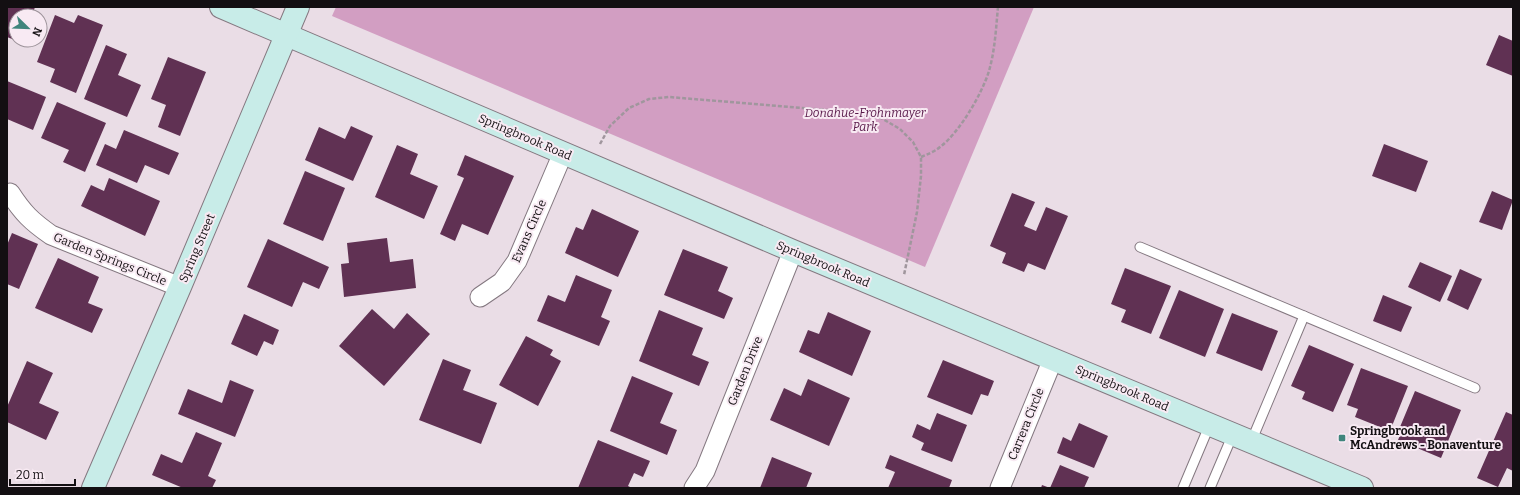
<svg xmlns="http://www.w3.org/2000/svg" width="1520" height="495" font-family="Bitter,serif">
	<rect width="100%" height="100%" fill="#eadde6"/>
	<path fill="#d29ec2" d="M336,7H1034L925,267L332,16Z"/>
	<g fill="#603153">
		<path d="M7,7H35L32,16H16V40H33L30,46L7,37Z"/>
		<path d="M55,15L74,23L78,15L103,25L76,93L50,82L55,69L37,62Z"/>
		<path d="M1499,35L1513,41V76L1486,65Z"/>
		<path d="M106,45L127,54L118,75L141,85L127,117L84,99Z"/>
		<path d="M168,57L206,72L180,136L158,127L166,105L151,99Z"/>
		<path d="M7,81L46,97L33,130L7,119Z"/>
		<path d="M57,102L106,123L85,172L63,162L69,150L41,138Z"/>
		<path d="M351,126L373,136L353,181L305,160L319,127L345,139Z"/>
		<path d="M124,130L179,153L169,175L145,165L137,183L96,165L105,144L116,149Z"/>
		<path d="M1384,144L1428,161L1416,192L1372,176Z"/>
		<path d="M397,145L418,154L410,174L438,186L424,219L375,197Z"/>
		<path d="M465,155L514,176L488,235L462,224L455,241L440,234L464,178L457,175Z"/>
		<path d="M305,171L345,188L323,241L283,224Z"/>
		<path d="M109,178L160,201L145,236L81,206L91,185L104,191Z"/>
		<path d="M1492,191L1513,200L1502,230L1479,222Z"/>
		<path d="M1012,193L1035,202L1024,226L1036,231L1046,207L1068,216L1045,270L1028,263L1024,272L1002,263L1006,253L990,246Z"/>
		<path d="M592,209L639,231L618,277L565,253L576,227L583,230Z"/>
		<path d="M12,233L38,244L19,289L7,284V245Z"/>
		<path d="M387,238L390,262L413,259L416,288L344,297L341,264L349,263L347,243Z"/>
		<path d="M268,239L329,267L319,289L303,282L292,307L247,287Z"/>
		<path d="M683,249L728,267L718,291L733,298L724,319L664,295Z"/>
		<path d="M58,258L99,277L88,303L103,309L92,333L35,308Z"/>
		<path d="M1420,262L1452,276L1440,302L1408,287Z"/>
		<path d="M1125,268L1171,286L1151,334L1121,322L1126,310L1111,304Z"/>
		<path d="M1460,269L1482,279L1468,310L1447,300Z"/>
		<path d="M576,275L612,290L601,317L610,321L599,346L537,321L548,295L565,302Z"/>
		<path d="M1179,290L1224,309L1205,357L1159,338Z"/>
		<path d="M1383,295L1412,307L1401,332L1373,321Z"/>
		<path d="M372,309L394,329L407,313L430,334L384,386L339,346Z"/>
		<path d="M659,310L703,328L692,355L709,362L699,386L639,361Z"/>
		<path d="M828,312L871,331L852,376L799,352L808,330L819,334Z"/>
		<path d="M1232,313L1278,331L1262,371L1216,353Z"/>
		<path d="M244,314L279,330L273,345L264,341L257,356L231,344Z"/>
		<path d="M526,336L553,350L550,355L561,361L538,406L499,385Z"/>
		<path d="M1309,345L1354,364L1333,412L1302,399L1305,392L1291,386Z"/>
		<path d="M443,359L471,370L463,390L497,403L481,444L419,420Z"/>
		<path d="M943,360L994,381L988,396L981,394L972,415L927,397Z"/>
		<path d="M27,361L53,373L39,403L59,412L46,440L7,422V407Z"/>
		<path d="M1361,368L1408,386L1390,431L1355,417L1358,409L1347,405Z"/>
		<path d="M632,376L673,393L660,423L677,430L667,455L610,431Z"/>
		<path d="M808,379L850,398L829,446L770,420L784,388L801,396Z"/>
		<path d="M230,380L254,390L235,437L178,414L188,389L222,403Z"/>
		<path d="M1415,391L1461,410L1441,458L1398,440L1403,428L1400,427Z"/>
		<path d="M1506,412L1513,415V471L1507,468L1498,487L1477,478Z"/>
		<path d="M937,413L967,425L952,462L921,450L924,443L912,437L917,424L930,430Z"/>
		<path d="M1079,423L1108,436L1094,468L1057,453L1063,437L1071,441Z"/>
		<path d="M196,432L222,443L208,476L216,480L212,488H183L152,475L161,454L182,463Z"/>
		<path d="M598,440L650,461L643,477L634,473L628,486L632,488H578Z"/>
		<path d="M890,455L952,480L949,488H888L895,472L885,468Z"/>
		<path d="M772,457L812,473L806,488H760Z"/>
		<path d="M1060,465L1089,477L1084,488H1041L1042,485L1050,488Z"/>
	</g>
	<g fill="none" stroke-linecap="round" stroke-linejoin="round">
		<defs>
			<g id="lane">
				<path d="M1140,247L1475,388"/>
				<path d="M1251,442L1304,316"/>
				<path d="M1183,488L1210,424"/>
				<path d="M1210,488L1233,434"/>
			</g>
			<g id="street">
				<path d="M10,193C23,213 31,221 51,235L180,287"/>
				<path d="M480,297L502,282L517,261L563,153"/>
				<path d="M694,488L705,471L793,251"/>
				<path d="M1000,488L1053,359"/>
			</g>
			<g id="secondary">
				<path d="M221,7L793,251L1362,488"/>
				<path d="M93,488L180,287L298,7"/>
			</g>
		</defs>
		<use href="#lane" stroke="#847880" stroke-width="11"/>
		<use href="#street" stroke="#847880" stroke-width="21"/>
		<use href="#secondary" stroke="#847880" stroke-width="24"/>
		<g stroke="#a0969d" stroke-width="2.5" stroke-dasharray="4 2" stroke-linecap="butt">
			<path d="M600,144L610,126L629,108L649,99L669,97L851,112L881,118L900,129L913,142L921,157V176L917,212L904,275"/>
			<path d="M921,157C928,154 934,152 940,147C959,133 982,94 989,71C995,50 996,28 998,7"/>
		</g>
		<use href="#lane" stroke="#fff" stroke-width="9"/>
		<use href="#street" stroke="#fff" stroke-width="19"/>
		<use href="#secondary" stroke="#c8ece8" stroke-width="22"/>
	</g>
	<rect fill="#3f857c" stroke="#f8eaf3" stroke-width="1.5" x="1338" y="434" width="8" height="8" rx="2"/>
	<g text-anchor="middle" stroke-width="4" stroke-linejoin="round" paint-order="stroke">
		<g font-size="12" font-style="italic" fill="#581849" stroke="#f8eaf3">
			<text x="865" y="117">Donahue-Frohnmayer<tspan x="865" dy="14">Park</tspan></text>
		</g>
		<g font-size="12" fill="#130f12" stroke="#f8eaf3">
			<text transform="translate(525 137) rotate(23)" y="4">Springbrook Road</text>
			<text transform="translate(529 231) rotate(-66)" y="4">Evans Circle</text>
			<text transform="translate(197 248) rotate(-67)" y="4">Spring Street</text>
			<text transform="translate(110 259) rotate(22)" y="4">Garden Springs Circle</text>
			<text transform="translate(823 264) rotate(23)" y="4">Springbrook Road</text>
			<text transform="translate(745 371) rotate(-68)" y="4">Garden Drive</text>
			<text transform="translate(1122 388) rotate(23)" y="4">Springbrook Road</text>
			<text transform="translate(1026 424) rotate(-68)" y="4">Carrera Circle</text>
		</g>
		<g font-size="12" font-weight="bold" fill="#130f12" stroke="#f8eaf3" text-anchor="start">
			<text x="1350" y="435">Springbrook and<tspan x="1350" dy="14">McAndrews - Bonaventure</tspan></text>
		</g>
	</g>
	<rect width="1520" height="495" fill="none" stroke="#130f12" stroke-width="16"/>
	<g transform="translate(28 28) rotate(113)"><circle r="19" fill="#f8eaf3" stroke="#9c9299"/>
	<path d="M0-3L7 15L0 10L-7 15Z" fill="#3f857c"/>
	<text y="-6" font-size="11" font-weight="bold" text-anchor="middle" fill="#130f12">N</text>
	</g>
	<path d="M10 479v6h65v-6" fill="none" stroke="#130f12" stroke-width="2"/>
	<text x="16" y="479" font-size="12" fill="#130f12" stroke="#f8eaf3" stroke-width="3" paint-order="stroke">20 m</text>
</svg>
